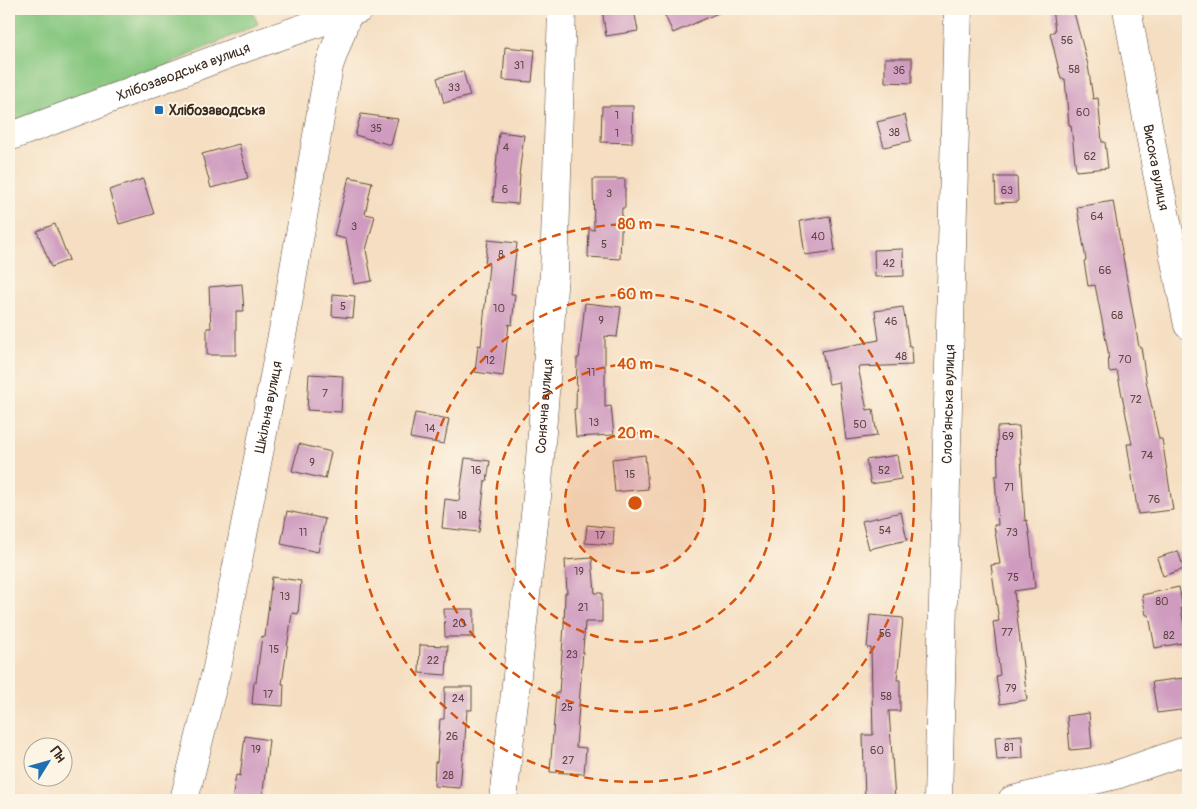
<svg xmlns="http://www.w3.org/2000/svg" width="1197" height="809" font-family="Pangolin,sans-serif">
	<rect width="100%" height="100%" fill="#fcf5e5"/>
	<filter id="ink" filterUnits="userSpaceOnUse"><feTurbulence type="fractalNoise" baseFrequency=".02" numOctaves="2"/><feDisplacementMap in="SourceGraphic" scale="10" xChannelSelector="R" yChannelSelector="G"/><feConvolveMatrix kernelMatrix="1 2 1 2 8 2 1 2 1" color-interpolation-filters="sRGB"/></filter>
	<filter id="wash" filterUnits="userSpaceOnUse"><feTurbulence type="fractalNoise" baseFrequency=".0096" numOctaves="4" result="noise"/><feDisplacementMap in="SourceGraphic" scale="20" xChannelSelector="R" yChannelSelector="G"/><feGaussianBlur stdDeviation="1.12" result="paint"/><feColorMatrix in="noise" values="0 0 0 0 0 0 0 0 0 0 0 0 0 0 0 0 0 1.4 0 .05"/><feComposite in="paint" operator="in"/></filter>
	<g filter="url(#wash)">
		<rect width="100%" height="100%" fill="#f5dec1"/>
		<path fill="#84c67e" stroke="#60784e" d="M9,9H251L258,24L113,90L24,120H9Z"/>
		<g id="blocks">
			<g fill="#cf9bbf">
				<path d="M602,9H634L638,31L606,36Z"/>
				<path d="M662,9H727L673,33Z"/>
				<path d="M1052,9H1073L1088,65L1093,99L1098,98L1102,142H1105L1108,168L1076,171L1071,125H1069L1065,79H1061L1050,33L1055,31Z"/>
				<path d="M505,47L535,50L532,82L503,80Z"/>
				<path d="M885,58H912V83L885,82Z"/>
				<path d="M463,71L470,96L444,103L437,78Z"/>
				<path d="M602,106H633L632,143L601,142Z"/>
				<path d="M361,114L398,119L391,145L355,135Z"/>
				<path d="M905,115L911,141L884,147L877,122Z"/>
				<path d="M499,132L524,135L519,175H520L518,204L493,202Z"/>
				<path d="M239,144L248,178L211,188L202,154Z"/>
				<path d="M349,177L372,182L365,214L375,216L366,250L372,281L354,284L346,239L334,236Z"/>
				<path d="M995,177H1017L1018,202L996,203Z"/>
				<path d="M143,179L154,214L119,224L109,190Z"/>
				<path d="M593,179H625V208H622L620,259L588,257L589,229L594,230Z"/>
				<path d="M1113,201L1139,347H1141L1146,381L1159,439H1162L1173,510L1138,514L1127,444H1132L1117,371L1109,372L1108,351L1095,285L1088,286L1084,261L1086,260L1077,207Z"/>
				<path d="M830,216L835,251L805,255L800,221Z"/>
				<path d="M55,224L69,260L51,267L37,231Z"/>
				<path d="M488,240L517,243L511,294H515L512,325L509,324L503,376L475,372L478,345L481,346L489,265L485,264Z"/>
				<path d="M903,249L904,276L875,277L874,250Z"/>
				<path d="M242,284L244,311H236V355H207V328H211L209,287Z"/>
				<path d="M333,294L355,296L353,318L332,316Z"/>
				<path d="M585,303L621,307L617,337L605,336V407L611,406L614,435L576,437L574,409H576L577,358H579Z"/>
				<path d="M903,307L909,346H911L912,365L858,367L867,410L873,409L877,436L846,440L839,382L829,384L822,351L879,340L875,311Z"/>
				<path d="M309,374L343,376L341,412L307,410Z"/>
				<path d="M415,413L449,419L444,444L410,438Z"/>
				<path d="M1019,426L1025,521L1027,520L1030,539L1035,588L1014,591L1027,700L1000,704L996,676L1000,675L993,622L999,621L991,565L1000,564L994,525H998L995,476H998L997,427Z"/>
				<path d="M299,444L331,452L325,479L292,471Z"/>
				<path d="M645,455L648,489L615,492L612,459Z"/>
				<path d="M897,455L901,479L871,484L866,460Z"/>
				<path d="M465,458L490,461L487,481H485L479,532L442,528L445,499L459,501Z"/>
				<path d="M287,511L325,519L318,552L281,544Z"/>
				<path d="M901,512L907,540L869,549L862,521Z"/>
				<path d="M587,525L614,528L613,545L585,543Z"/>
				<path d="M1178,551L1184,569L1163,576L1157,558Z"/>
				<path d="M592,558L595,593H602V622H585L576,747L586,748L584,774L550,772L556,693H559L564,626L565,593H567L565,560Z"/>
				<path d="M272,577L301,581L298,614L292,613L282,684H284L283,706L252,704L254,682H256L262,636L265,637Z"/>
				<path d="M1179,587L1183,608H1181L1187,642L1155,648L1149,615H1146L1142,595Z"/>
				<path d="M444,609H474V637H445Z"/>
				<path d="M870,615L903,618L897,680H900V711H889L895,800H865L863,735H873L871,648H867Z"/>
				<path d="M420,645L448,646L446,675L419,673Z"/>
				<path d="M1184,678L1188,709L1157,713L1152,682Z"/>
				<path d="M445,687H472V710H467L464,753H463L460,788L434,786L435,762H437L440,719H444Z"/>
				<path d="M1089,713L1092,748L1070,750L1067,716Z"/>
				<path d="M1022,735L1023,758L997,760L995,737Z"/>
				<path d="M245,736L269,740L262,800H232L236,775L240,776Z"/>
			</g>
		</g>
	</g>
	<g filter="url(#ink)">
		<use href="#blocks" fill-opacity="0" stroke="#574536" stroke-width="1"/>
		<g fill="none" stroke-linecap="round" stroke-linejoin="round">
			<defs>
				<g id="minor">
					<path id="s1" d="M1127,9L1157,173L1188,325"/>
					<path id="s2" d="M9,137L248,47L359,9"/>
					<path id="s3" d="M184,800L217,668L286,315L329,66L348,13"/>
					<path id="s4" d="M503,800L537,497L554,275L562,9"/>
					<path id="s5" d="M938,800L958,9"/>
					<path d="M1012,800L1116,775L1188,750"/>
				</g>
			</defs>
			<use href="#minor" stroke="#574536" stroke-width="29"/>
			<use href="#minor" stroke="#fff" stroke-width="28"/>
		</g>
	</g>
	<circle cx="635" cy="503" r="70" fill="#d7540e" fill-opacity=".12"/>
	<g fill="none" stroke="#d7540e" stroke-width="2.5" stroke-dasharray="9 6">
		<circle cx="635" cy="503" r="70"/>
		<circle cx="635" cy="503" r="139"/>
		<circle cx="635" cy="503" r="209"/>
		<circle cx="635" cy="503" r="279"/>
	</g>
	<rect fill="#1f6fb2" stroke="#fcf5e5" stroke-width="2" x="154" y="105" width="10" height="10" rx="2.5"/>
	<g text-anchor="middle" stroke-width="4" stroke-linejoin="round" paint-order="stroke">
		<g font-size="11" fill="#604646">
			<text x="1067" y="44">56</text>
			<text x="519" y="69">31</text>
			<text x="1074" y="73">58</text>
			<text x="899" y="74">36</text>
			<text x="454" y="91">33</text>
			<text x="1083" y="116">60</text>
			<text x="617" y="119">1</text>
			<text x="376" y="132">35</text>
			<text x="894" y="136">38</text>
			<text x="617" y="137">1</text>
			<text x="506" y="151">4</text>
			<text x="1090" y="160">62</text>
			<text x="505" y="193">6</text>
			<text x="1007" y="194">63</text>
			<text x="609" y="197">3</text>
			<text x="1097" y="220">64</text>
			<text x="354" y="230">3</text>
			<text x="818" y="240">40</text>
			<text x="604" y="248">5</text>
			<text x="501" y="258">8</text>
			<text x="889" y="267">42</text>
			<text x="1105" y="274">66</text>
			<text x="343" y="310">5</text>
			<text x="499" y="312">10</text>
			<text x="1117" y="319">68</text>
			<text x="601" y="324">9</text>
			<text x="891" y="325">46</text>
			<text x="901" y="360">48</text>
			<text x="1125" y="363">70</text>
			<text x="490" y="364">12</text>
			<text x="591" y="376">11</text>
			<text x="325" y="397">7</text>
			<text x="1136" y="403">72</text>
			<text x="594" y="426">13</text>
			<text x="860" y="428">50</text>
			<text x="430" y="432">14</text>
			<text x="1008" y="440">69</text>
			<text x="1147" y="459">74</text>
			<text x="312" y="466">9</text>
			<text x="476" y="474">16</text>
			<text x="884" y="474">52</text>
			<text x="630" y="478">15</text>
			<text x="1009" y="491">71</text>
			<text x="1154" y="503">76</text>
			<text x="462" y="519">18</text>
			<text x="885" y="534">54</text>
			<text x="303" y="536">11</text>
			<text x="1012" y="536">73</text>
			<text x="600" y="539">17</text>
			<text x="579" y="575">19</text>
			<text x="1013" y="581">75</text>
			<text x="285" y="600">13</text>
			<text x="1162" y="605">80</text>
			<text x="583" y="611">21</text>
			<text x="459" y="627">20</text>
			<text x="1007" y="636">77</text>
			<text x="885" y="637">56</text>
			<text x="1169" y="639">82</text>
			<text x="274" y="653">15</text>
			<text x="572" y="658">23</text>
			<text x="433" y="664">22</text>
			<text x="1011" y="692">79</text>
			<text x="268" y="698">17</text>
			<text x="886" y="700">58</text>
			<text x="458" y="702">24</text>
			<text x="567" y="711">25</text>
			<text x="452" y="740">26</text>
			<text x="1009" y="751">81</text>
			<text x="256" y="753">19</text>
			<text x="877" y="754">60</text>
			<text x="568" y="764">27</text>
			<text x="448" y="779">28</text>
		</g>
		<g font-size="14" fill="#3b2a1e" stroke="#fcf5e5">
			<text dy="5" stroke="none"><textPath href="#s2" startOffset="186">Хлібозаводська вулиця</textPath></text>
			<text dy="5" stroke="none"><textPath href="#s1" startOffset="161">Висока вулиця</textPath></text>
			<text dy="5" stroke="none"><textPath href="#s5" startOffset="396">Слов’янська вулиця</textPath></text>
			<text dy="5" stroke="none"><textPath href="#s4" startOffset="396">Сонячна вулиця</textPath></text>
			<text dy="5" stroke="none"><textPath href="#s3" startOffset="402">Шкільна вулиця</textPath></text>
		</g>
		<g font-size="14" font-weight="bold" fill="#3b2a1e" stroke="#fcf5e5" text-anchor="start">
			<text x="169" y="115">Хлібозаводська</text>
		</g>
	</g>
	<circle cx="635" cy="503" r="8" fill="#d7540e" stroke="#fcf5e5" stroke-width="2.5"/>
	<g font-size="15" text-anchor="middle" font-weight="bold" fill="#d7540e" stroke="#fcf5e5" stroke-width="4" stroke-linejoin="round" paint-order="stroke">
		<text x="635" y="229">80 m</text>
		<text x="635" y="299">60 m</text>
		<text x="635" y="369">40 m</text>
		<text x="635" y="438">20 m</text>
	</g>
	<rect width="1197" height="809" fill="none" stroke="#fcf5e5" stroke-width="30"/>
	<g transform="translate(48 762) rotate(53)"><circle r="24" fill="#fcf5e5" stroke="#afa495"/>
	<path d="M0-4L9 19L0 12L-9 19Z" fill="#1f6fb2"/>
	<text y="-8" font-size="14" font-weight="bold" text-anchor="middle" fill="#3b2a1e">Пн</text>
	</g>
</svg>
